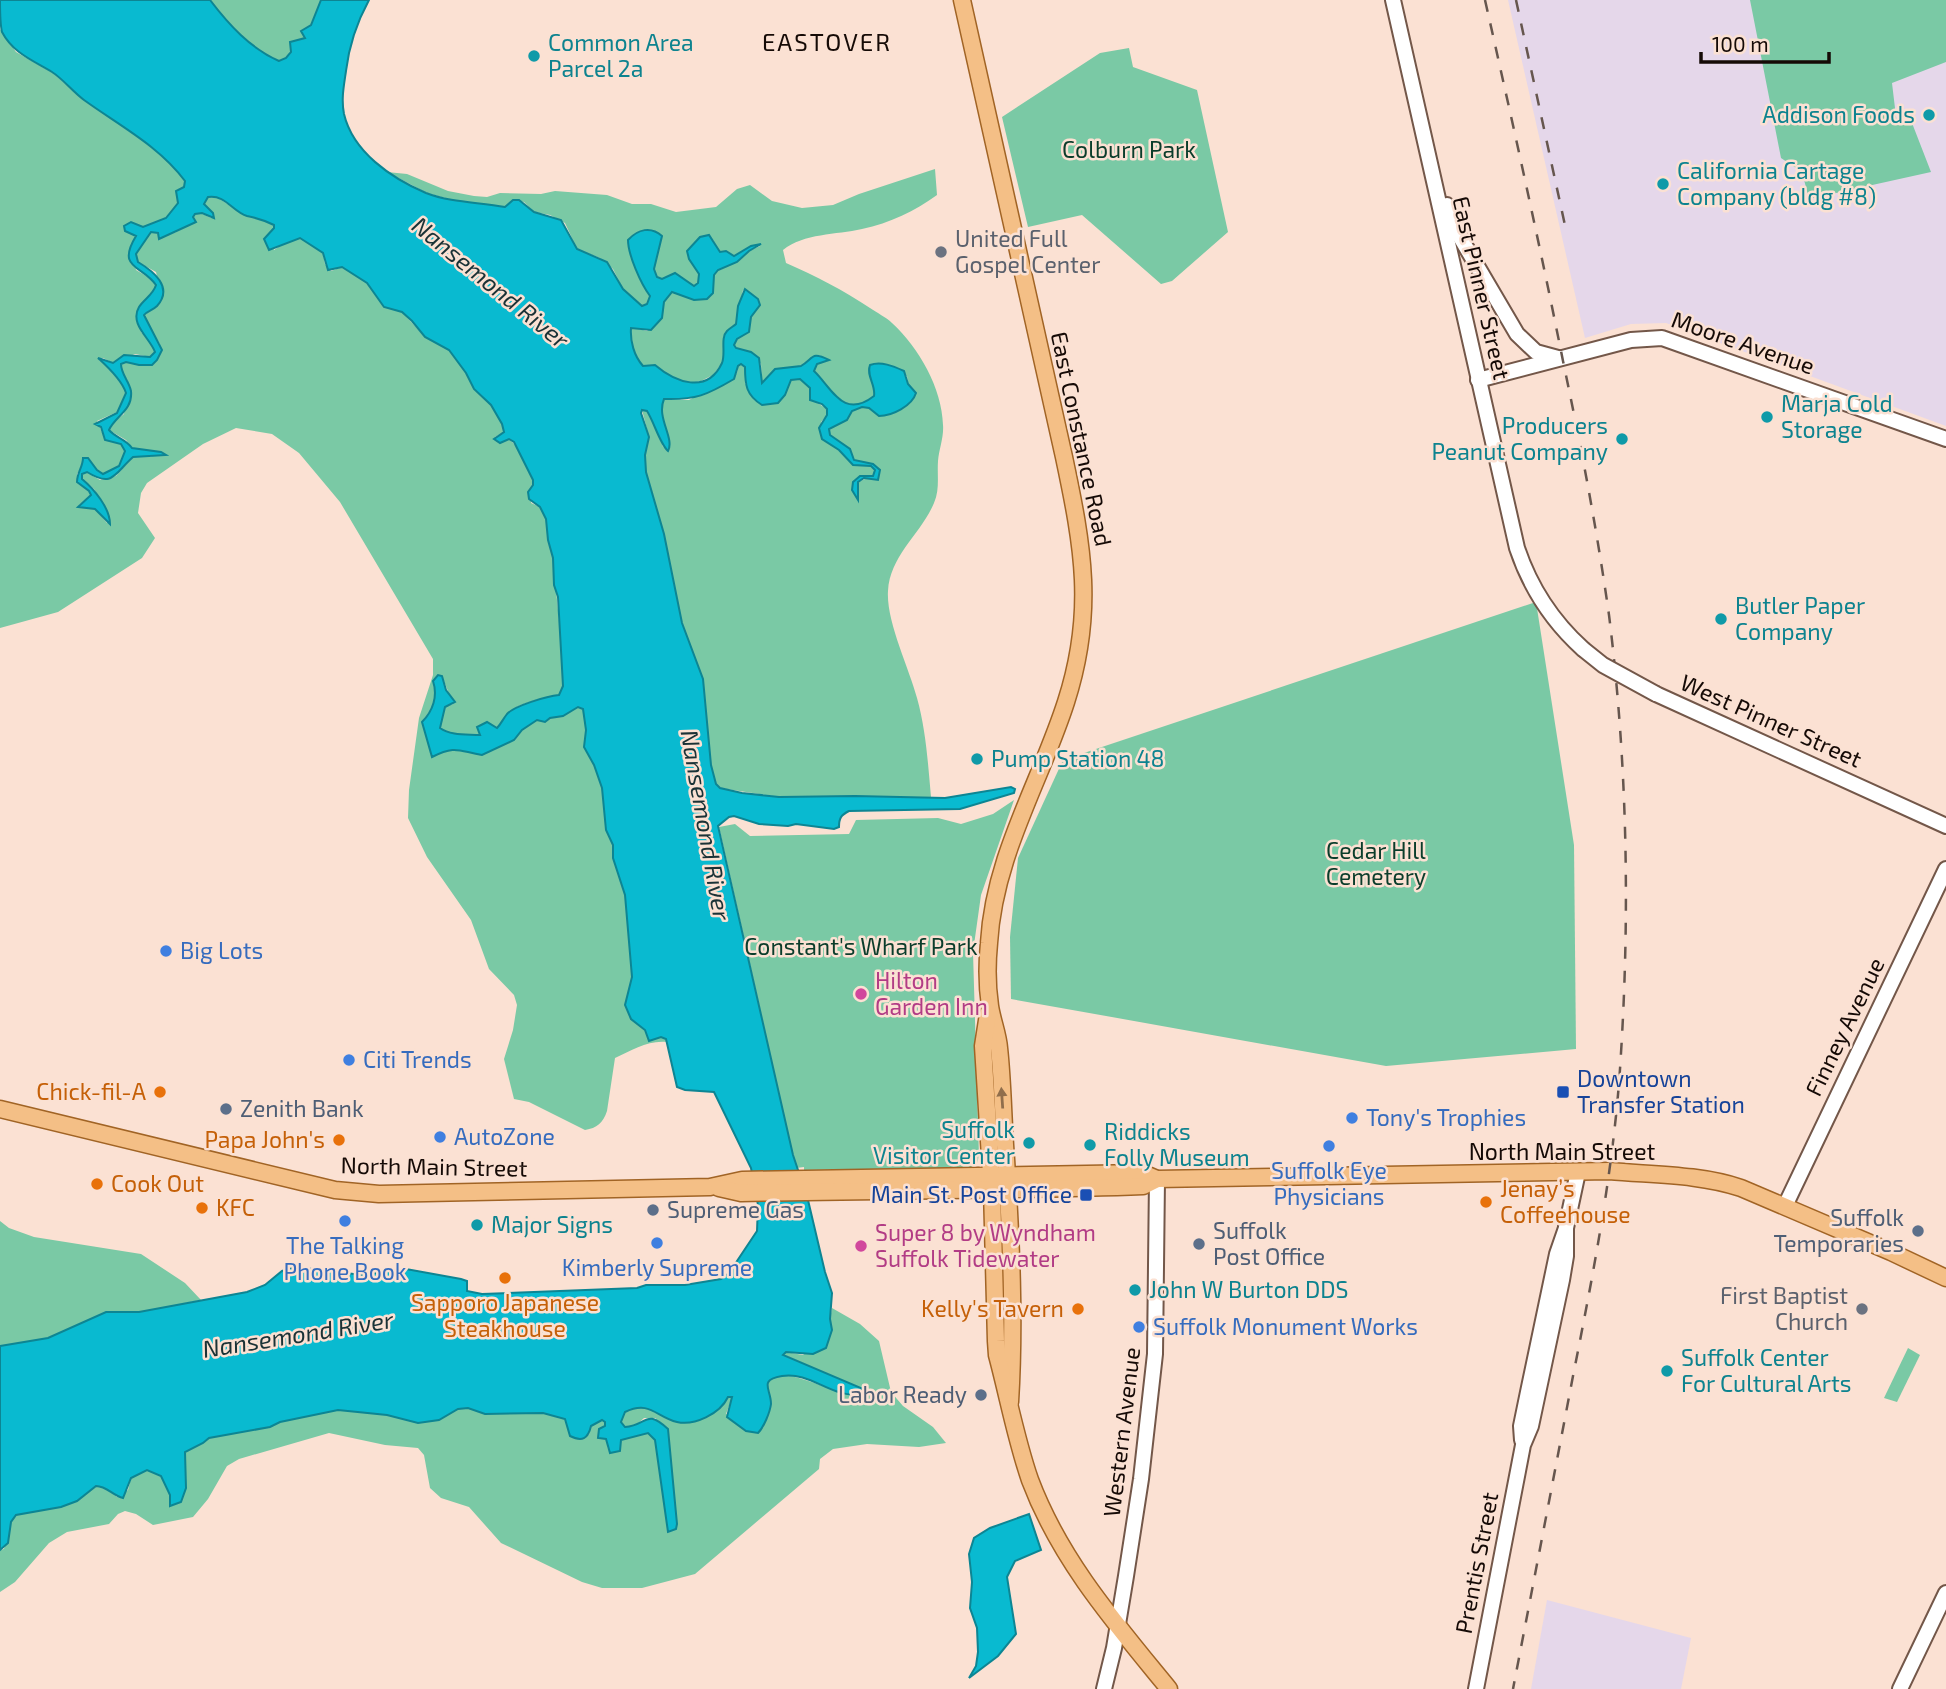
<svg xmlns="http://www.w3.org/2000/svg" width="1946" height="1689" font-family="'Exo 2',sans-serif">
	<rect width="100%" height="100%" fill="#fbe1d3"/>
	<g fill="#e5d7ea">
		<path d="M1508,0H1946V426L1666,323L1631,324L1585,338Z"/>
		<path d="M1547,1600L1691,1638L1681,1689H1531Z"/>
	</g>
	<g fill="#7ac9a5">
		<path d="M210,0H321L305,38L292,49L286,58L278,61C250,47 229,25 210,0Z"/>
		<path d="M1750,0H1946V62L1892,83L1897,125L1912,123L1931,172L1809,199L1802,172L1781,158Z"/>
		<path d="M0,29L16,52L53,73L86,102L121,124L153,148L171,162L185,181L184,187L176,193L178,203L166,218L143,227L131,222L125,231L136,236L131,245L136,270L153,280L156,285L155,290L139,308L141,332L153,346L155,352L150,357L135,354L113,363L103,358L99,360C108,366 123,383 126,392L117,412L97,421L105,439L121,444L125,451L119,466L103,475L97,470L88,458L77,474L79,484L89,491L91,495L79,505L95,509L107,523L109,515L94,489L82,479V474L86,472L100,480L116,476L133,457H150L161,452L132,448L126,440L109,430L110,425L124,414L128,381L121,370V364L126,362L139,365H152L160,344L148,326L144,315L156,307L162,298L156,272L138,262L136,254L151,232C155,233 159,234 163,235C175,236 184,225 195,222L193,217C198,210 205,215 211,218L213,213L204,204L208,197L215,196L246,216H256L274,225V228L268,234L274,250L283,244L300,238L323,253L325,264L331,271L342,267L367,283L384,307L402,312L425,337L449,350L466,373L474,389L491,405L502,424L504,432L495,437L500,443L509,439C519,447 529,467 532,479C534,486 532,495 531,503L540,507L546,519L548,540L553,558L563,663L562,691L559,695C549,696 531,701 521,705C507,710 506,722 498,727C484,737 454,739 440,728L445,707L453,704L442,676C428,707 432,721 438,753C452,748 464,748 477,754L514,740L522,730L537,720L563,716L578,707L583,709L586,730L584,747L594,765L602,788L606,830L613,845V858L625,895L632,977L625,1005L631,1019L645,1030L649,1041L661,1037L666,1039L667,1042C648,1040 632,1050 615,1058L607,1111C603,1123 597,1128 585,1130L529,1102L514,1099L504,1059L513,1030L517,1005L514,995L489,969L471,920L427,857L408,818L409,790L419,718L433,675V659L340,502L299,453L272,434L236,428L203,444L147,483L141,493L138,513L155,538L142,558L58,612L0,628Z"/>
		<path d="M1129,48L1133,67L1197,90L1228,232L1172,281L1161,284L1082,215L1028,227L1002,117L1100,53Z"/>
		<path d="M935,169L937,195C915,211 890,223 862,229C836,235 804,233 783,250L786,263C816,276 843,290 870,308C877,313 886,317 892,323C919,348 942,388 943,425C944,437 939,449 938,461C937,476 940,489 934,503C921,534 890,555 888,591C886,621 909,668 917,698C926,730 928,764 931,797H779L720,788L715,784L711,765L703,679L682,623L664,534L646,472L645,455L649,437L642,410H647L658,429L663,447L670,449C669,431 657,417 664,399L689,400L737,373L738,366L741,364L745,367V384L785,395L791,380L800,379L810,387L811,399L827,409V415L821,422L822,439C827,442 832,445 837,448C851,459 849,467 871,466L875,470L873,476H860L853,482L858,494L857,482L880,474L873,464L854,460L850,449L830,435L829,429L846,420L852,411L862,407L869,408L879,416L916,393L908,384L907,376L868,370L875,391L874,396C843,420 832,388 814,371L817,364L828,360L819,355L801,366L775,369L762,384L761,364L751,352L736,348L734,344L737,339L749,332L751,317L760,305L743,290L736,324L727,331L723,338L725,350L722,363L713,375L701,381L686,384L669,377L655,365L643,366C634,356 630,341 631,327L647,331L662,318L664,302L672,292L694,300L713,293L714,275L718,270L737,262L749,251L760,246H751L734,256L720,252L713,240L689,259L699,274L698,283L694,286L675,273L662,279L657,277L654,269L662,236L629,250C637,265 640,281 650,296L647,304L641,306L623,289L613,269L600,258L577,249L565,223L550,215L534,212L524,202L513,200L505,207L456,201L427,193L387,172L407,174L448,191L474,196L487,197L500,193L541,194L555,191L607,195L632,204H651L676,212L716,207L737,189L750,185L772,201L802,208L833,205L859,194Z"/>
		<path d="M1536,602L1574,845L1576,1049L1386,1066L1011,999L1010,937L1018,858L1063,760Z"/>
		<path d="M1014,800L981,895L973,952L979,1157L977,1163L970,1168L804,1170V1167L796,1168L719,827L735,824L750,836L849,834L856,820L938,818L961,824L993,814Z"/>
		<path d="M0,1221L9,1228L34,1237L141,1254L185,1283L201,1300L139,1312H106L48,1338L0,1346Z"/>
		<path d="M832,1308L860,1324L879,1341L891,1392L903,1406L933,1427L946,1443L919,1447L867,1444L833,1449L820,1459L819,1469L695,1574L642,1588H602L582,1582L501,1543L469,1507L441,1498L430,1488L424,1455L418,1448L385,1445L329,1433L239,1459L227,1466L208,1499L193,1517L153,1525L136,1514L125,1511L118,1514L109,1524L67,1532L49,1543L15,1582L0,1592V1550L4,1549L11,1522L16,1515L61,1507L77,1501L96,1486L104,1487L117,1497L128,1490L131,1478L147,1470L161,1476L170,1495V1505L186,1488L185,1452L203,1443L209,1438L270,1427L280,1422L338,1410L387,1415L418,1423L439,1420L458,1409L469,1408L485,1414L543,1413L565,1419L570,1436L589,1435L590,1426L602,1420L605,1422L608,1449L621,1440L648,1433L655,1440L669,1532L656,1418H644L635,1426L625,1427L621,1422L622,1415C643,1395 658,1419 677,1422C688,1424 699,1420 708,1414C716,1409 724,1406 728,1397L732,1398L726,1414L763,1428C765,1422 769,1414 770,1407C772,1401 765,1393 767,1386C771,1362 816,1385 827,1387C838,1388 850,1388 861,1388L782,1354L786,1352L803,1355L832,1330L830,1319Z"/>
		<path d="M1908,1348L1920,1355L1897,1402L1884,1398Z"/>
	</g>
	<g fill="#09bad0" stroke="#0d8593" stroke-width="2">
		<path d="M0,0H210C229,25 250,48 279,61L286,58L291,52L290,42L305,38L301,31L311,25L321,0H369C357,22 349,46 346,71C344,85 341,99 344,114C353,152 391,178 426,193C452,203 479,202 505,207L513,200H519L534,212L561,220L577,249L607,262L623,289L642,306L647,304L650,296C641,284 628,255 628,240C638,229 651,226 662,236L654,269L657,277L662,279L675,273L694,286L698,283L699,274L689,259L687,251L700,237L709,235L720,252L726,251L734,256L751,246L761,244L749,251L737,262L718,270L714,275L713,293L707,299L694,300L672,292L664,302L662,318L651,330L631,328C630,341 634,356 643,366L655,365C675,382 707,395 722,363C726,353 720,338 727,331C730,328 734,326 736,324L738,306L745,289L758,299L760,305L751,317L749,332L737,339L734,345L736,348L751,352L759,358L762,383L775,369L801,366C814,358 811,351 829,360L817,364L814,371C832,388 843,420 874,396C876,385 866,376 870,365C881,361 893,366 904,371L908,384L916,393C912,406 892,416 879,416L869,408L862,407L852,411L847,420L829,429L830,435L850,449L854,460L873,464L880,470L878,480L864,478L858,482V500L852,490L853,482L860,476H873L875,470L871,466L853,465L839,450L822,439L819,428L827,415V409L822,404L810,400V388L800,379L791,380L785,395L778,403L762,405C746,395 745,385 745,367L741,364L738,366L734,379C707,395 696,400 664,399C656,418 675,438 668,451C660,444 654,422 647,411L642,410L641,413L649,437L645,455L646,472L664,534L682,623L703,679L711,765L716,784L720,788L742,793L779,797L855,796L945,798L1011,787L1015,789L1014,793L960,809L849,811C841,815 839,818 839,827L834,829L796,824L788,826L759,824L734,816L729,817L718,826L793,1155L808,1200L825,1272L832,1293L830,1319L832,1330L826,1348L813,1354L786,1352L783,1355L861,1388L860,1394C833,1399 810,1371 782,1376C758,1380 771,1389 771,1404C770,1412 764,1427 758,1433L746,1431L727,1417L732,1397H728C720,1414 694,1426 677,1422C656,1417 650,1400 625,1412L621,1422L625,1427C648,1425 645,1408 668,1429L677,1524L676,1529L668,1532L655,1440L648,1433L621,1440L620,1451L610,1453L606,1439L598,1438L599,1429L605,1426V1422L602,1420L591,1426C588,1439 582,1442 570,1436L565,1419L543,1413L485,1414L468,1408L458,1409L439,1420L418,1423L387,1415L338,1410L280,1422L270,1427L209,1438L203,1443L185,1452L186,1488L181,1502L170,1506V1495L161,1476L147,1470L131,1478L123,1498C113,1496 107,1486 96,1486L77,1501L61,1507L16,1515L11,1522L8,1543L0,1550V1346L48,1338L106,1312H139L247,1292L265,1285L282,1271L296,1267L362,1275L406,1269L461,1279L467,1281V1291L482,1294L637,1288L646,1285H685L721,1279L729,1273L757,1231L758,1205L751,1168L714,1092L685,1090L677,1087L666,1039L661,1037L649,1041L645,1030L631,1019L625,1005L632,977L625,895L613,858V845L606,830L602,788L594,765L584,747L586,730L583,709L578,707L563,716L550,718L545,722L537,720L522,730L514,740L482,755C458,751 456,745 432,757L422,722C433,711 438,696 433,681L438,675L442,676L446,690L455,702L445,707L440,728C451,736 467,734 480,735L477,727L487,722L497,728C501,724 503,719 507,714C514,706 547,696 559,695L563,686L558,597L554,585L553,558L548,540L546,519L540,507L529,499L528,492L533,485V480L514,442L509,439L500,443L494,439L504,432L502,424L491,405L474,389L466,373L449,350L425,337L412,321L402,312L384,307L367,283L342,267L328,270L323,253L300,238L269,250L264,239L274,228V225C264,220 257,218 247,216C233,212 225,194 208,197L204,204L213,213L214,218L202,213L195,214L193,217L196,222L159,239L158,233L151,232L136,254L138,262C153,271 174,287 157,306C153,310 147,311 144,315L162,350L157,360L152,365H139L126,362L121,364C121,374 129,381 131,391C133,411 115,416 109,430C116,438 126,439 132,448L161,452L166,455L133,457C114,474 113,488 87,472L82,474V479C94,489 110,508 110,524L95,509L78,507L91,495L89,491L77,482C77,472 83,467 83,458H88L97,470L103,474L119,466L125,451L121,444L105,440L101,427L95,424L117,413L126,393C122,380 108,367 98,358L113,363L124,355L150,357L155,352C150,338 129,324 139,307C144,299 153,295 156,285C142,265 116,269 136,236L125,231L124,226L131,222L143,227L166,218L178,203L176,191L184,187L185,181C159,146 120,126 84,100C73,92 63,79 52,72C32,60 13,53 2,32C0,24 0,9 0,0Z"/>
		<path d="M1029,1514L1041,1550L1015,1561L1007,1577L1016,1634L998,1656L969,1678L976,1666L978,1652L977,1628L970,1608L972,1582L969,1554L974,1538L990,1528Z"/>
	</g>
	<g fill="none" stroke-linecap="round" stroke-linejoin="round">
		<defs>
			<g id="secondary">
				<path d="M1393,0L1517,548C1530,587 1552,621 1583,649"/>
				<path d="M1447,205L1460,237L1517,334L1536,352L1558,358"/>
				<path d="M1478,380L1631,340L1662,338L1946,439"/>
				<path d="M1656,694L1946,826"/>
				<path d="M1785,1206L1946,869"/>
				<path d="M1522,1440L1521,1426L1528,1392L1557,1254L1566,1228L1578,1172"/>
				<path d="M1104,1689L1114,1648L1126,1576L1141,1479L1155,1354L1157,1179"/>
				<path d="M1476,1689L1523,1445L1531,1426L1562,1280L1566,1256V1228"/>
				<path d="M1900,1689L1946,1593"/>
			</g>
			<g id="primary">
				<path d="M962,0L1064,457C1083,547 1095,612 1066,702C1040,783 994,856 989,943C987,963 987,986 990,1006C992,1020 998,1034 999,1048C1003,1084 1003,1122 1006,1159C1011,1240 1015,1321 1010,1402"/>
				<path d="M988,1014L983,1046L992,1189L996,1341L997,1355C1008,1396 1016,1440 1030,1480C1060,1560 1115,1623 1169,1689"/>
				<path d="M0,1109L335,1190L379,1194L710,1187L742,1180L1143,1173L1157,1179L1609,1171C1653,1175 1699,1174 1741,1188L1891,1252L1946,1278"/>
				<path d="M719,1188L741,1193C875,1190 1009,1191 1143,1186L1157,1179"/>
			</g>
		</defs>
		<use href="#secondary" stroke="#735749" stroke-width="18"/>
		<use href="#primary" stroke="#a16425" stroke-width="19"/>
		<use href="#secondary" stroke="#fff" stroke-width="14"/>
		<use href="#primary" stroke="#f4bf86" stroke-width="16"/>
		<g stroke="#66564e" stroke-width="2.5" stroke-dasharray="12 12" stroke-linecap="butt">
			<path d="M1485,0C1512,120 1539,241 1563,361C1581,446 1597,530 1609,615C1627,760 1630,908 1621,1053C1615,1162 1594,1270 1573,1376C1553,1481 1533,1585 1513,1689"/>
			<path d="M1516,0L1566,230"/>
		</g>
		<defs>
			<path id="secondary-bridge" d="M1583,649L1603,665L1656,694"/>
		</defs>
		<use href="#secondary-bridge" stroke="#735749" stroke-width="18" stroke-linecap="butt"/>
		<use href="#secondary-bridge" stroke="#fff" stroke-width="14"/>
	</g>
	<defs><path id="oneway-solid" d="M-6-.8H1V-3.2L6.5 0L1 3.2V.8H-6Z" transform="scale(1.75)"/></defs>
	<use fill="#906e4c" href="#oneway-solid" transform="translate(1002 1098) rotate(-94)"/>
	<g fill="#0f9aa8" stroke="#fbe1d3" stroke-width="2.5">
		<circle cx="534" cy="56" r="7"/>
		<circle cx="1929" cy="115" r="7"/>
		<circle cx="1663" cy="184" r="7"/>
		<circle cx="1767" cy="417" r="7"/>
		<circle cx="1622" cy="439" r="7"/>
		<circle cx="1721" cy="619" r="7"/>
		<circle cx="977" cy="759" r="7"/>
		<circle cx="1029" cy="1143" r="7"/>
		<circle cx="1090" cy="1145" r="7"/>
		<circle cx="477" cy="1225" r="7"/>
		<circle cx="1135" cy="1290" r="7"/>
		<circle cx="1667" cy="1371" r="7"/>
	</g>
	<g fill="#6b7280" stroke="#fbe1d3" stroke-width="2.5">
		<circle cx="941" cy="252" r="7"/>
		<circle cx="1862" cy="1309" r="7"/>
	</g>
	<g fill="#3f7fe0" stroke="#fbe1d3" stroke-width="2.5">
		<circle cx="166" cy="951" r="7"/>
		<circle cx="349" cy="1060" r="7"/>
		<circle cx="1352" cy="1118" r="7"/>
		<circle cx="440" cy="1137" r="7"/>
		<circle cx="1329" cy="1146" r="7"/>
		<circle cx="345" cy="1221" r="7"/>
		<circle cx="657" cy="1243" r="7"/>
		<circle cx="1139" cy="1327" r="7"/>
	</g>
	<g fill="#d1479c" stroke="#fbe1d3" stroke-width="2.5">
		<circle cx="861" cy="994" r="7"/>
		<circle cx="861" cy="1246" r="7"/>
	</g>
	<g fill="#e8710a" stroke="#fbe1d3" stroke-width="2.5">
		<circle cx="160" cy="1092" r="7"/>
		<circle cx="339" cy="1140" r="7"/>
		<circle cx="97" cy="1184" r="7"/>
		<circle cx="1486" cy="1202" r="7"/>
		<circle cx="202" cy="1208" r="7"/>
		<circle cx="505" cy="1278" r="7"/>
		<circle cx="1078" cy="1309" r="7"/>
	</g>
	<g fill="#1a4fb4" stroke="#fbe1d3" stroke-width="2.5">
		<rect x="1556" y="1085" width="14" height="14" rx="3.5"/>
		<rect x="1079" y="1188" width="14" height="14" rx="3.5"/>
	</g>
	<g fill="#5c6f8a" stroke="#fbe1d3" stroke-width="2.5">
		<circle cx="226" cy="1109" r="7"/>
		<circle cx="653" cy="1210" r="7"/>
		<circle cx="1918" cy="1231" r="7"/>
		<circle cx="1199" cy="1244" r="7"/>
		<circle cx="981" cy="1395" r="7"/>
	</g>
	<g text-anchor="middle" stroke-width="5" stroke-linejoin="round" paint-order="stroke">
		<g font-size="23" fill="#0d838f" stroke="#fbe1d3" text-anchor="start">
			<text x="548" y="51">Common Area<tspan x="548" dy="26">Parcel 2a</tspan></text>
			<text x="1915" y="123" text-anchor="end">Addison Foods</text>
			<text x="1677" y="179">California Cartage<tspan x="1677" dy="26">Company (bldg #8)</tspan></text>
			<text x="1781" y="412">Marja Cold<tspan x="1781" dy="26">Storage</tspan></text>
			<text x="1608" y="434" text-anchor="end">Producers<tspan x="1608" dy="26">Peanut Company</tspan></text>
			<text x="1735" y="614">Butler Paper<tspan x="1735" dy="26">Company</tspan></text>
			<text x="991" y="767">Pump Station 48</text>
			<text x="1015" y="1138" text-anchor="end">Suffolk<tspan x="1015" dy="26">Visitor Center</tspan></text>
			<text x="1104" y="1140">Riddicks<tspan x="1104" dy="26">Folly Museum</tspan></text>
			<text x="491" y="1233">Major Signs</text>
			<text x="1149" y="1298">John W Burton DDS</text>
			<text x="1681" y="1366">Suffolk Center<tspan x="1681" dy="26">For Cultural Arts</tspan></text>
		</g>
		<g font-size="23" fill="#0b3d2b" stroke="#fbe1d3">
			<text x="1129" y="158">Colburn Park</text>
			<text x="1376" y="859">Cedar Hill<tspan x="1376" dy="26">Cemetery</tspan></text>
			<text x="861" y="955">Constant's Wharf Park</text>
		</g>
		<g font-size="23" fill="#5b616d" stroke="#fbe1d3" text-anchor="start">
			<text x="955" y="247">United Full<tspan x="955" dy="26">Gospel Center</tspan></text>
			<text x="1848" y="1304" text-anchor="end">First Baptist<tspan x="1848" dy="26">Church</tspan></text>
		</g>
		<g font-size="23" fill="#150a06" stroke="#fbe1d3">
			<text transform="translate(1481 288) rotate(77)" y="8">East Pinner Street</text>
			<text transform="translate(1743 343) rotate(19)" y="8">Moore Avenue</text>
			<text transform="translate(1081 439) rotate(78)" y="8">East Constance Road</text>
			<text transform="translate(1771 721) rotate(24)" y="8">West Pinner Street</text>
			<text transform="translate(1845 1027) rotate(-64)" y="8">Finney Avenue</text>
			<text x="1562" y="1160">North Main Street</text>
			<text transform="translate(434 1167) rotate(1)" y="8">North Main Street</text>
			<text transform="translate(1122 1432) rotate(-83)" y="8">Western Avenue</text>
			<text transform="translate(1477 1563) rotate(-79)" y="8">Prentis Street</text>
		</g>
		<g font-size="23" fill="#366cbe" stroke="#fbe1d3" text-anchor="start">
			<text x="180" y="959">Big Lots</text>
			<text x="363" y="1068">Citi Trends</text>
			<text x="1366" y="1126">Tony's Trophies</text>
			<text x="454" y="1145">AutoZone</text>
			<text x="1329" y="1179" text-anchor="middle">Suffolk Eye<tspan x="1329" dy="26">Physicians</tspan></text>
			<text x="345" y="1254" text-anchor="middle">The Talking<tspan x="345" dy="26">Phone Book</tspan></text>
			<text x="657" y="1276" text-anchor="middle">Kimberly Supreme</text>
			<text x="1153" y="1335">Suffolk Monument Works</text>
		</g>
		<g font-size="23" fill="#b23c85" stroke="#fbe1d3" text-anchor="start">
			<text x="875" y="989">Hilton<tspan x="875" dy="26">Garden Inn</tspan></text>
			<text x="875" y="1241">Super 8 by Wyndham<tspan x="875" dy="26">Suffolk Tidewater</tspan></text>
		</g>
		<g font-size="23" fill="#164399" stroke="#fbe1d3" text-anchor="start">
			<text x="1577" y="1087">Downtown<tspan x="1577" dy="26">Transfer Station</tspan></text>
			<text x="1072" y="1203" text-anchor="end">Main St. Post Office</text>
		</g>
		<g font-size="23" fill="#c56008" stroke="#fbe1d3" text-anchor="end">
			<text x="146" y="1100">Chick-fil-A</text>
			<text x="325" y="1148">Papa John's</text>
			<text x="111" y="1192" text-anchor="start">Cook Out</text>
			<text x="1500" y="1197" text-anchor="start">Jenay’s<tspan x="1500" dy="26">Coffeehouse</tspan></text>
			<text x="216" y="1216" text-anchor="start">KFC</text>
			<text x="505" y="1311" text-anchor="middle">Sapporo Japanese<tspan x="505" dy="26">Steakhouse</tspan></text>
			<text x="1064" y="1317">Kelly's Tavern</text>
		</g>
		<g font-size="23" fill="#4e5e75" stroke="#fbe1d3" text-anchor="start">
			<text x="240" y="1117">Zenith Bank</text>
			<text x="667" y="1218">Supreme Gas</text>
			<text x="1904" y="1226" text-anchor="end">Suffolk<tspan x="1904" dy="26">Temporaries</tspan></text>
			<text x="1213" y="1239">Suffolk<tspan x="1213" dy="26">Post Office</tspan></text>
			<text x="967" y="1403" text-anchor="end">Labor Ready</text>
		</g>
		<g font-size="24" letter-spacing="2" fill="#150a06" stroke="#fbe1d3">
			<text x="827" y="51">EASTOVER</text>
		</g>
		<g font-size="24" font-style="italic" fill="#1a3236" stroke="#fbe1d3">
			<text transform="translate(490 283) rotate(39)" y="8">Nansemond River</text>
			<text transform="translate(705 825) rotate(80)" y="8">Nansemond River</text>
			<text transform="translate(298 1335) rotate(-9)" y="8">Nansemond River</text>
		</g>
	</g>
	<path d="M1701 52v10h128v-10" fill="none" stroke="#150a06" stroke-width="3.5"/>
	<text x="1712" y="52" font-size="21" fill="#150a06" stroke="#fbe1d3" stroke-width="5" paint-order="stroke">100 m</text>
</svg>
